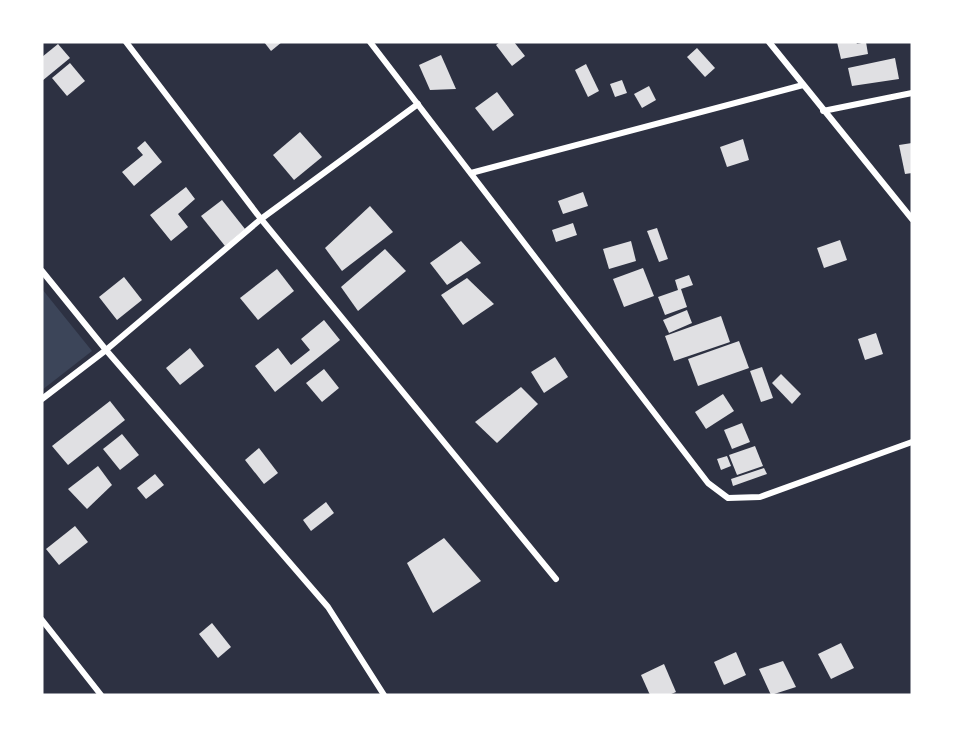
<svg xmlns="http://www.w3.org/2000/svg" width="954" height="737" font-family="Montserrat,sans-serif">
	<rect width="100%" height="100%" fill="#2d3142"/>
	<path fill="#3c4559" d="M42,289L92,351L42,390Z"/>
	<g fill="#e0e0e3">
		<path d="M264,42H282L271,51Z"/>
		<path d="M500,42H514L525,56L512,66L496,45Z"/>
		<path d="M837,42H856L857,44L866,42L868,54L841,59Z"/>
		<path d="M58,44L70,58L42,81V57Z"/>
		<path d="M697,48L715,68L705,77L687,57Z"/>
		<path d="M441,55L456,89L430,90L419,65Z"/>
		<path d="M895,58L899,79L852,86L848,68Z"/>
		<path d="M70,63L85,81L67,96L52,78Z"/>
		<path d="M586,64L599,91L588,97L575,70Z"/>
		<path d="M622,80L627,93L615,97L610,84Z"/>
		<path d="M649,86L656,100L642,108L634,94Z"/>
		<path d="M497,92L514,115L493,131L475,108Z"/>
		<path d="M300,132L322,157L294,180L273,155Z"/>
		<path d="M743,139L749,160L727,167L720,147Z"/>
		<path d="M145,141L162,162L134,186L122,172L143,155L137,148Z"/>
		<path d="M912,143V173L905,174L899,145Z"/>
		<path d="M186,187L195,199L178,214L188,227L171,241L150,215Z"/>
		<path d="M583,192L588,206L563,214L558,201Z"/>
		<path d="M222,200L245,229L225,246L201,216Z"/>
		<path d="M370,206L393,232L342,271L325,248Z"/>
		<path d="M573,223L577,235L556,242L552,230Z"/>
		<path d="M657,228L668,259L659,262L647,231Z"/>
		<path d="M840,240L847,260L824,268L817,248Z"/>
		<path d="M461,241L481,263L447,285L430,263Z"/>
		<path d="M631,241L636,261L609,269L603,249Z"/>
		<path d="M385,249L406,271L358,311L341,287Z"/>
		<path d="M643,268L654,296L624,307L613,279Z"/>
		<path d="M277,269L294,291L258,320L240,298Z"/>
		<path d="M689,275L693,285L681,289L687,307L665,315L658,297L678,290L675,280Z"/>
		<path d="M124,277L142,300L117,320L99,297Z"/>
		<path d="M467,278L494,304L463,325L441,295Z"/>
		<path d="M687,310L692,323L669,333L663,320Z"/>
		<path d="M721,316L730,342L674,361L665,336Z"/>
		<path d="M324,320L340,340L275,392L255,366L278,348L291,365L310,350L301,339Z"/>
		<path d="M876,333L883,354L865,360L858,339Z"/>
		<path d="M739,341L749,368L698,386L688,359Z"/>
		<path d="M190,348L204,366L180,385L166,368Z"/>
		<path d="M555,357L568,377L544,393L531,372Z"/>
		<path d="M762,367L773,398L761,402L750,371Z"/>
		<path d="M324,369L339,388L322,402L306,383Z"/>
		<path d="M781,374L801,394L792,404L772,383Z"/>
		<path d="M521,387L538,404L497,443L475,422Z"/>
		<path d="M723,394L734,411L706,429L695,412Z"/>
		<path d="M110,401L125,420L68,465L52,446Z"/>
		<path d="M742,423L750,442L732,449L724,430Z"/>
		<path d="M122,434L139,455L120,470L103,449Z"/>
		<path d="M755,446L763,466L737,475L729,455Z"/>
		<path d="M259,448L278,473L264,484L245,460Z"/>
		<path d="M727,456L731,466L721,470L717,459Z"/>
		<path d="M98,466L112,485L87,509L68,489Z"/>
		<path d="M764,468L767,474L733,486L731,479Z"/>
		<path d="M155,474L164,485L146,499L137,488Z"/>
		<path d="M326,502L334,513L311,531L303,520Z"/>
		<path d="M75,526L88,542L59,565L46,549Z"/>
		<path d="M444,538L481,581L433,613L407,563Z"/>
		<path d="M212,623L231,647L218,658L199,634Z"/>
		<path d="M841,643L854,668L831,679L818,654Z"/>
		<path d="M736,652L746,675L724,685L714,662Z"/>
		<path d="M783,661L796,687L771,695L759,669Z"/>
		<path d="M664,664L676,692L669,695H650L641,675Z"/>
	</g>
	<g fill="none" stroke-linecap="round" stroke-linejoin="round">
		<g stroke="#fff" stroke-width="6">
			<path d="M126,42L261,219L556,579"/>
			<path d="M370,42L708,483L728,498L760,497L912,442"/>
			<path d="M769,42L912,219"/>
			<path d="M823,111L912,93"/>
			<path d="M471,173L803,85"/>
			<path d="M42,271L106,350L328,607L384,695"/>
			<path d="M42,399L106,350L261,219L418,104"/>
			<path d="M42,620L101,695"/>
		</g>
	</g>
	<rect width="954" height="737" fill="none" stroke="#ffffff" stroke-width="87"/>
</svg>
